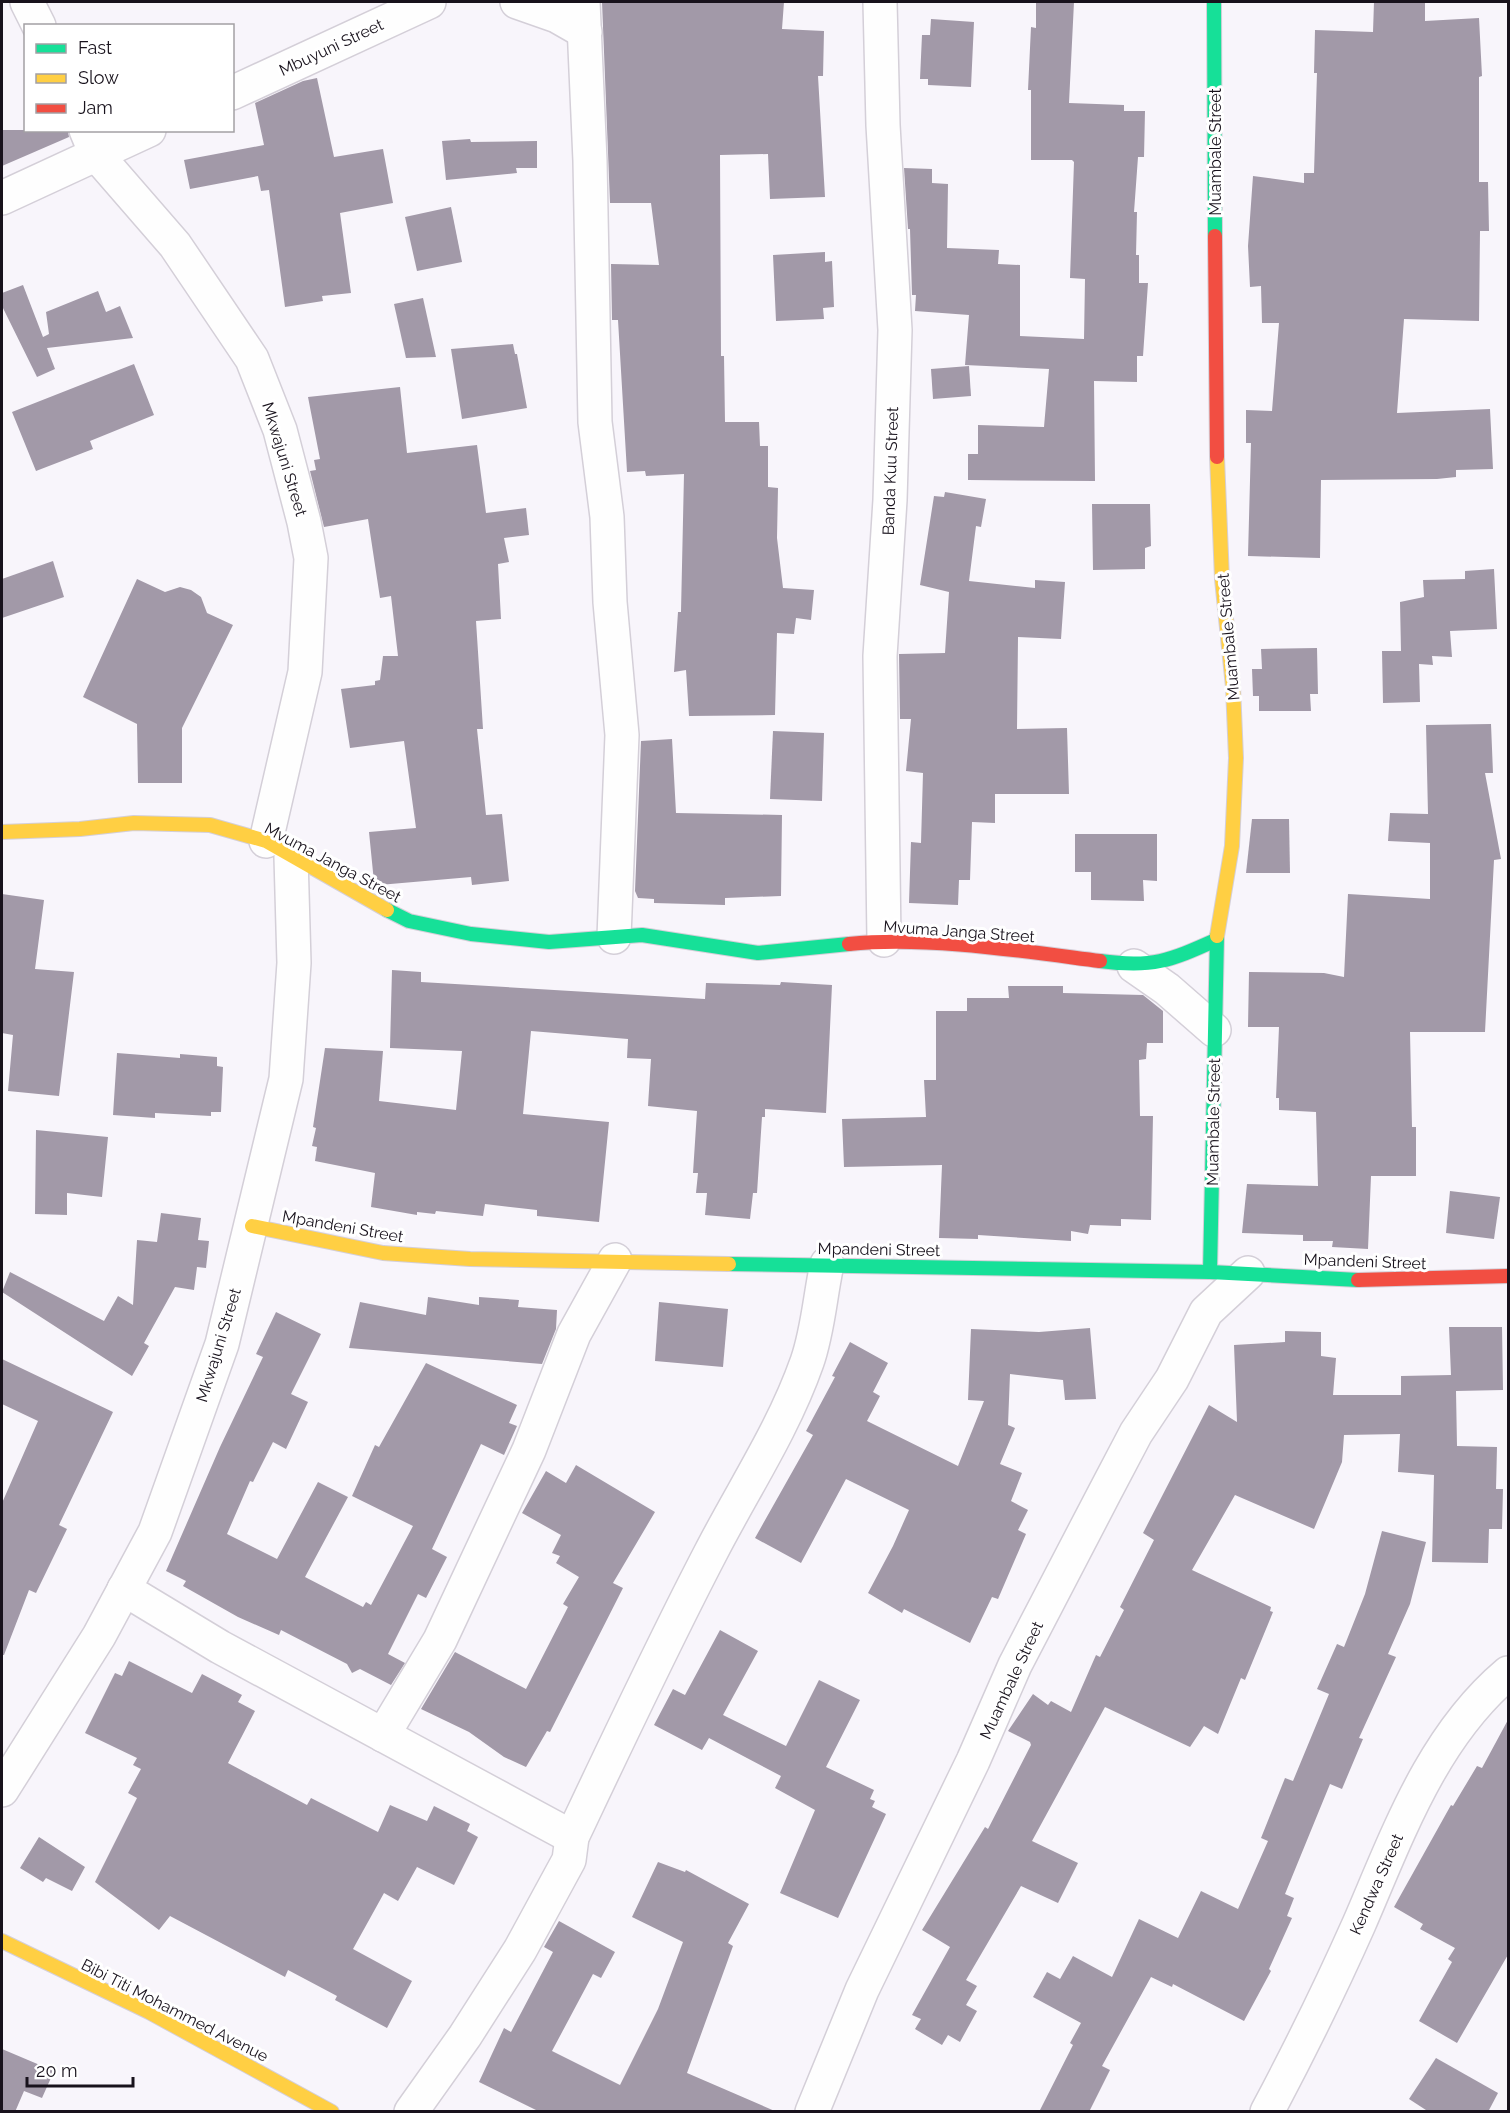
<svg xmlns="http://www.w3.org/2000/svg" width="1510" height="2113" font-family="Raleway,sans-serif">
	<rect width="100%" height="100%" fill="#f8f5fb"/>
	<g fill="#a299a8">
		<path d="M602,2H784L782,29L824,31L823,76H818L825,197L770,199L768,154L720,155L721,356H724L725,422H759L760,446H768V487L778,488L777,538L783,588L814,590L811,620L796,618L794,634L777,633L775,715L689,716L686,670L674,672L678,612H681L684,474L646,476L645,471L627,472L618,320H612L611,264L659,265L651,203H610Z"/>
		<path d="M1036,2H1074L1069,103L1124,105V111H1145L1144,157H1138L1134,212H1137L1136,255H1139V283H1148L1143,356H1137V382L1094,381L1095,481L968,480V454H978V425L1044,427L1049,369L965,365L969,315L915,311L916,295H912L910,229H908L904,168L932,169V183L948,184L947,248L999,250L998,264L1020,265V336L1084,339L1085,279L1070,278L1074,162L1072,160H1031V90H1028L1031,27L1036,28Z"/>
		<path d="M1374,2H1425V21L1479,18L1482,76L1479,77V182H1488L1489,231H1480L1479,321L1404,319L1397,413L1490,409L1493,469L1456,470V477L1437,479L1321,480L1320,558L1248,556L1251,443H1246V410L1272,411L1279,323H1262L1261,286L1250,287L1248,246L1253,176L1304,183V173H1314L1317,73H1314L1315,30L1373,32Z"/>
		<path d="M931,19L974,22L971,87L928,85V79H920L922,35H930Z"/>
		<path d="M317,78L334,157L383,149L393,203L340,213L351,293L322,296L323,301L285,307L269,190L261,191L258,176L190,189L184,160L264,145L255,103L303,81Z"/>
		<path d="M2,130H68L69,137L2,166Z"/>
		<path d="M470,139L471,142L537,141V168H516L517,173L446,180L442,141Z"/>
		<path d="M451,207L462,262L417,271L405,217Z"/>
		<path d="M825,252V262L832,261L834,307L823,308L824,319L776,321L773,255Z"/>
		<path d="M23,285L43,337L49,334L46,312L98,291L106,312L120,306L133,338L47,348L55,369L37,377L2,306V293Z"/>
		<path d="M423,298L436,357L406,358L394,304Z"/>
		<path d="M513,344L515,354H517L527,408L462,419L451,349Z"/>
		<path d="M134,364L154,415L90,441L93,449L36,471L12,412Z"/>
		<path d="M969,366L971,396L933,399L931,369Z"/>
		<path d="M400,387L407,453L477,445L486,513L526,508L529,535L504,538L509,562L498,564L501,619L476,621L483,729H477L486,815L502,814L509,881L472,885L471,877L379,885L374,882L369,832L416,828L404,741L350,748L341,689L375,685V681L380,680L383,656H398L391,596L380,598L368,519L324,527L310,471L316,470L314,460L320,459L308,397Z"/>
		<path d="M945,492L986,499L981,527L976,526L969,581L1035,588V580L1065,582L1061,639L1018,637L1017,729L1067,728L1069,794H995V823L972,822L970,880H959L958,905L909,903L911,842L921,843L923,773L906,771L911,719H900L899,654L945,653L949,592L920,585L934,496L944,497Z"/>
		<path d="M1092,504H1150L1151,546L1145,548V569L1093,570Z"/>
		<path d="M53,561L64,597L2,618V579Z"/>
		<path d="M1494,569L1497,629L1450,631L1452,657L1432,656L1433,665L1419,664L1420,702L1383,703L1382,651H1401L1400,602L1424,597L1423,580L1465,579V571Z"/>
		<path d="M137,579L165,592L180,587L191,590L201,597L207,613L233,625L182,728V783H138L137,724L83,697Z"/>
		<path d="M1317,648L1318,694H1310L1311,711H1259V696H1253L1252,669H1262L1261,649Z"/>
		<path d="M1491,724L1493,773H1485L1501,859L1494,860L1485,1032H1410L1412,1127H1416V1176H1371L1368,1249L1332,1247L1333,1241H1303V1235L1242,1233L1247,1184L1318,1186L1316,1112L1279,1110V1098H1276L1279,1027H1248L1249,972L1324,973L1344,977L1348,894L1430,899V843L1388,841L1390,813L1428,814L1426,725Z"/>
		<path d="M773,731L824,733L822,801L770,799Z"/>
		<path d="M672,739L676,813L782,815L781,896L725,898V905L654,903V899L638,898L635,891L641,741Z"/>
		<path d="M1252,819H1289L1290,873H1246Z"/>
		<path d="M1075,834H1157V881L1143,880L1144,901L1091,900V872H1075Z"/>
		<path d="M2,894L44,900L35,969L74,972L59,1096L8,1091L13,1035L2,1033Z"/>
		<path d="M392,970L421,972V982L705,999L706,983L780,985L781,982L832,985L826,1113L765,1109V1117H762L757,1193H753L750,1219L705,1215L707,1193H696L698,1173H693L697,1111L648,1106L651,1059L627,1058L628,1039L531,1031L523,1114L609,1122L599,1222L537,1216V1210L485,1204L483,1216L436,1211L435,1214L417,1212V1215L371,1207L375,1173L315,1161L317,1147L312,1146L316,1128L313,1127L325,1048L383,1051L379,1101L456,1110L462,1051L390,1048Z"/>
		<path d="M1008,986H1063V993L1143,995L1163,1011V1043H1147L1146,1059L1139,1060L1140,1116H1153L1151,1220L1121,1219V1226L1090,1225L1088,1234L1071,1231V1241L978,1235V1239L939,1238L942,1165L844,1167L842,1119L926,1117L924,1080H936V1011H967V998H1009Z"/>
		<path d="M117,1053L180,1058V1054L217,1057V1066L223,1067L221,1112H211V1116L155,1113V1118L113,1115Z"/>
		<path d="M36,1130L108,1137L102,1197L67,1193V1215L35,1214Z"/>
		<path d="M1450,1191L1500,1197L1494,1239L1446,1233Z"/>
		<path d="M161,1213L201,1218L198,1240L209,1241L206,1268L197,1267L194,1290L175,1287L144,1343L149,1346L132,1376L2,1292L10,1272L104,1321L118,1296L133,1305L137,1240L157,1242Z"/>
		<path d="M428,1297L479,1305V1297L519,1300L518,1307L557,1310L556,1329L542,1364L349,1348L360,1302L426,1315Z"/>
		<path d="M659,1302L728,1309L723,1367L655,1361Z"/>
		<path d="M276,1312L321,1334L291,1394L308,1402L286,1449L273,1442L253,1482L250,1481L227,1534L277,1559L318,1482L348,1497L305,1577L363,1607L366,1602L371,1605L413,1526L352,1496L375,1445L379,1447L426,1363L517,1405L509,1423L517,1426L504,1455L481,1444L432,1549L447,1557L426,1598L418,1594L388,1654L405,1663L391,1685L360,1669L352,1673L347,1664L281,1630L279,1635L238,1617L183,1586L186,1581L166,1571L220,1447L263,1357L256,1354Z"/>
		<path d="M1449,1327H1502L1503,1390L1456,1391L1457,1446L1497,1447L1496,1489H1503L1502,1529H1489L1488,1563L1432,1562L1434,1475L1398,1472L1400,1434L1344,1435L1342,1462L1314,1529L1235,1495L1192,1570L1271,1607L1270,1611L1273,1612L1245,1680L1241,1678L1218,1734L1204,1726L1190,1747L1105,1707L1032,1841L1078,1863L1058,1903L1021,1886L966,1980L977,1986L966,2005L977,2011L960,2042L948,2035L942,2045L915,2029L921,2019L912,2015L950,1947L922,1930L985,1827L988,1829L1031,1745L1030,1742L1008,1731L1033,1694L1048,1705L1051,1701L1071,1712L1096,1655L1100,1657L1124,1610L1120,1607L1154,1540L1143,1533L1209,1405L1237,1422L1234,1345L1285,1342V1331L1321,1332V1356L1336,1358L1333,1395H1401V1376L1451,1375Z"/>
		<path d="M1090,1328L1096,1399L1065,1400L1063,1380L1010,1374L1008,1425L1015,1428L1000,1464L1022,1473L1011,1501L1028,1510L1018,1530L1026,1534L998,1599L992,1597L970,1643L904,1609L902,1613L868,1593L893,1546L909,1510L846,1479L801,1563L755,1538L813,1435L806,1431L835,1377L832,1376L850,1342L888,1363L873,1392L880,1396L867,1421L958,1466L984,1401L968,1400L971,1329L1039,1332Z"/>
		<path d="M2,1359L113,1412L59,1525L67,1529L36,1593L29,1590L4,1655H2V1503L38,1421L2,1404Z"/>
		<path d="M576,1465L655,1512L613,1583L623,1588L550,1732L547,1731L526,1767L504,1757L469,1732L421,1709L455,1652L526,1689L568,1607L563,1604L579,1577L556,1563L560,1556L552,1553L561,1535L522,1513L546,1471L566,1483Z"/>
		<path d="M1382,1531L1426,1542L1410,1604L1388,1654L1396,1657L1359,1738L1363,1739L1342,1789L1330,1784L1285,1894L1294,1898L1287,1916L1292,1918L1269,1969L1271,1971L1244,2021L1173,1984L1172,1987L1151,1977L1102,2066L1110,2070L1089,2112H1039L1073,2045L1070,2043L1081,2023L1033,1997L1047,1972L1060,1979L1073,1956L1112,1977L1139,1919L1178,1938L1201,1891L1238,1909L1268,1841L1261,1838L1285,1778L1293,1781L1329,1694L1317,1689L1337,1644L1344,1647L1365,1594Z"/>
		<path d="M720,1630L758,1651L723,1715L786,1746L819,1680L860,1700L826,1767L874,1790L870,1799L875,1801L872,1807L886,1814L838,1918L780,1893L815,1810L775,1788L781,1776L709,1738L702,1750L654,1725L673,1689L685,1695Z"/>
		<path d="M129,1661L192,1693L202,1674L242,1695L238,1702L255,1711L228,1763L307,1805L311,1798L378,1832L390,1805L427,1821L434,1806L470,1824L467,1831L478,1837L454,1885L417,1867L398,1901L384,1893L353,1949L412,1981L387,2028L335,2000L337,1996L288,1970L285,1977L170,1916L159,1930L95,1882L137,1798L128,1793L141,1769L133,1765L137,1758L85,1733L115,1673L122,1676Z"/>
		<path d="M1509,1718V1953L1457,2043L1419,2021L1452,1962L1448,1959L1455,1948L1420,1929L1423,1924L1394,1907L1451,1805L1453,1806L1477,1766L1482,1768Z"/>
		<path d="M39,1837L85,1867L72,1891L46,1878L43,1882L20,1868Z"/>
		<path d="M658,1862L685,1872L686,1870L749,1904L728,1943L733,1946L687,2073L777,2112H540L479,2082L504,2028L511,2032L553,1952L544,1947L559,1921L615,1952L601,1978L593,1974L552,2051L620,2085L658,2009L683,1942L632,1917Z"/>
		<path d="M2,2049L54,2071L42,2098L24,2091L15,2112H2Z"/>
		<path d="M1436,2058L1498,2093L1488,2112H1429L1409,2099Z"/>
	</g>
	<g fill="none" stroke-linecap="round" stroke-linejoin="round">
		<defs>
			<g id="street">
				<path d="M27,2L39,26"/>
				<path d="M517,2L557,16L585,32"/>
				<path d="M583,2L590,161L595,422L607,517L610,602L622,735L614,937"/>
				<path d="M880,2L883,125L895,330L890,500L880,656L884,940"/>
				<path d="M232,93L429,2"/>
				<path d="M86,130L96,154L175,245L252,359L280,430L304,522L311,558L305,672L266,841"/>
				<path d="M2,198L149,130"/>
				<path d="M1134,966L1167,989L1214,1030"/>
				<path d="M124,1589L220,1647L572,1837"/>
				<path d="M383,1735L440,1640L529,1450L574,1334L615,1260"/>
				<path d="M2,1790L99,1636L155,1532L222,1344L286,1079L294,963L291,857"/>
				<path d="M411,2112L465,2036L520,1950L569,1860L572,1837C617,1742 662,1646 711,1552C744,1488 783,1430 807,1362C818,1331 820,1296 827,1264"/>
				<path d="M812,2112L862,1990L973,1761L1015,1665L1105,1492L1136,1433L1172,1379L1206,1312L1248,1273"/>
				<path d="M1267,2112C1300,2050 1331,1987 1359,1924C1398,1834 1432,1737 1508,1673"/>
			</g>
			<g id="fast">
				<path d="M1214,2L1215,236"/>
				<path d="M387,910L409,921L471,934L549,942L642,935L758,953L849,944"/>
				<path d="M1100,961C1153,968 1169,961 1216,940"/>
				<path d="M729,1264L1210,1272L1358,1280"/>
				<path d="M1210,1272L1217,936"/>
			</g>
			<g id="slow">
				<path d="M2,832L80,829L134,823L210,825L266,841L387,910"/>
				<path d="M1217,936L1232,846L1236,758L1233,687L1222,579L1217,457"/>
				<path d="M252,1226L383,1253L470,1259L729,1264"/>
				<path d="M2,1941L149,2012L332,2112"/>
			</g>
			<g id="jam">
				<path d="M1215,236L1217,457"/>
				<path d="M849,944C926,936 1022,951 1100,961"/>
				<path d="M1358,1280L1508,1276"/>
			</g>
		</defs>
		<use href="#street" stroke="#d4cfd8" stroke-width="36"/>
		<use href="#fast" stroke="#d4cfd8" stroke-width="16"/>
		<use href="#slow" stroke="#d4cfd8" stroke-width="16"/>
		<use href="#jam" stroke="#d4cfd8" stroke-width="16"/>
		<use href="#street" stroke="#fefefe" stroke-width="33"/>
		<use href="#fast" stroke="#16e098" stroke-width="14"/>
		<use href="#slow" stroke="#ffcf43" stroke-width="14"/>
		<use href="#jam" stroke="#f24e42" stroke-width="14"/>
	</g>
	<g text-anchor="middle" stroke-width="6" stroke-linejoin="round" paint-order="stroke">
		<g font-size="16" fill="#18121c" stroke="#fff">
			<text transform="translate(331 47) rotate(-25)" y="6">Mbuyuni Street</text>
			<text transform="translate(1215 152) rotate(-90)" y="6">Muambale Street</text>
			<text transform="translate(285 459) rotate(73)" y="6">Mkwajuni Street</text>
			<text transform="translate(890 471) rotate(-88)" y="6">Banda Kuu Street</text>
			<text transform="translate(1228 637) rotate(-95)" y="6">Muambale Street</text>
			<text transform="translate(333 862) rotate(28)" y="6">Mvuma Janga Street</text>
			<text transform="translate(959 931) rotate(4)" y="6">Mvuma Janga Street</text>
			<text transform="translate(1213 1122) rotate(-89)" y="6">Muambale Street</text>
			<text transform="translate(343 1226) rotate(10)" y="6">Mpandeni Street</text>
			<text transform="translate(879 1249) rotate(1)" y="6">Mpandeni Street</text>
			<text transform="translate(1365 1261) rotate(2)" y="6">Mpandeni Street</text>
			<text transform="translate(218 1345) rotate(-73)" y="6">Mkwajuni Street</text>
			<text transform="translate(1011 1680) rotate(-65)" y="6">Muambale Street</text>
			<text transform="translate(1376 1884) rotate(-66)" y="6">Kendwa Street</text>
			<text transform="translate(175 2010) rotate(27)" y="6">Bibi Titi Mohammed Avenue</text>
		</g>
	</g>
	<rect width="1510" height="2113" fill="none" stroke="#18121c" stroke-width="6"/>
	<rect x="24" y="24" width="210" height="108" fill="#ffffff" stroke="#a3a0a4" stroke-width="1.5"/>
	<rect x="36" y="44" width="30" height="9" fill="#16e098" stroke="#a3a0a4" stroke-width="1.5"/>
	<text x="78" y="54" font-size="18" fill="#18121c">Fast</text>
	<rect x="36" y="74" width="30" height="9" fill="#ffcf43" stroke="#a3a0a4" stroke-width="1.5"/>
	<text x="78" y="84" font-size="18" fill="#18121c">Slow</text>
	<rect x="36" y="104" width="30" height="9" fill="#f24e42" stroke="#a3a0a4" stroke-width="1.5"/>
	<text x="78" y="114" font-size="18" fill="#18121c">Jam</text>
	<path d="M27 2077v9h106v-9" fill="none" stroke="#18121c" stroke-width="3"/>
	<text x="36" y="2077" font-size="18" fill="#18121c" stroke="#ffffff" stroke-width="4.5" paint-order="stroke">20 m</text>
</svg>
